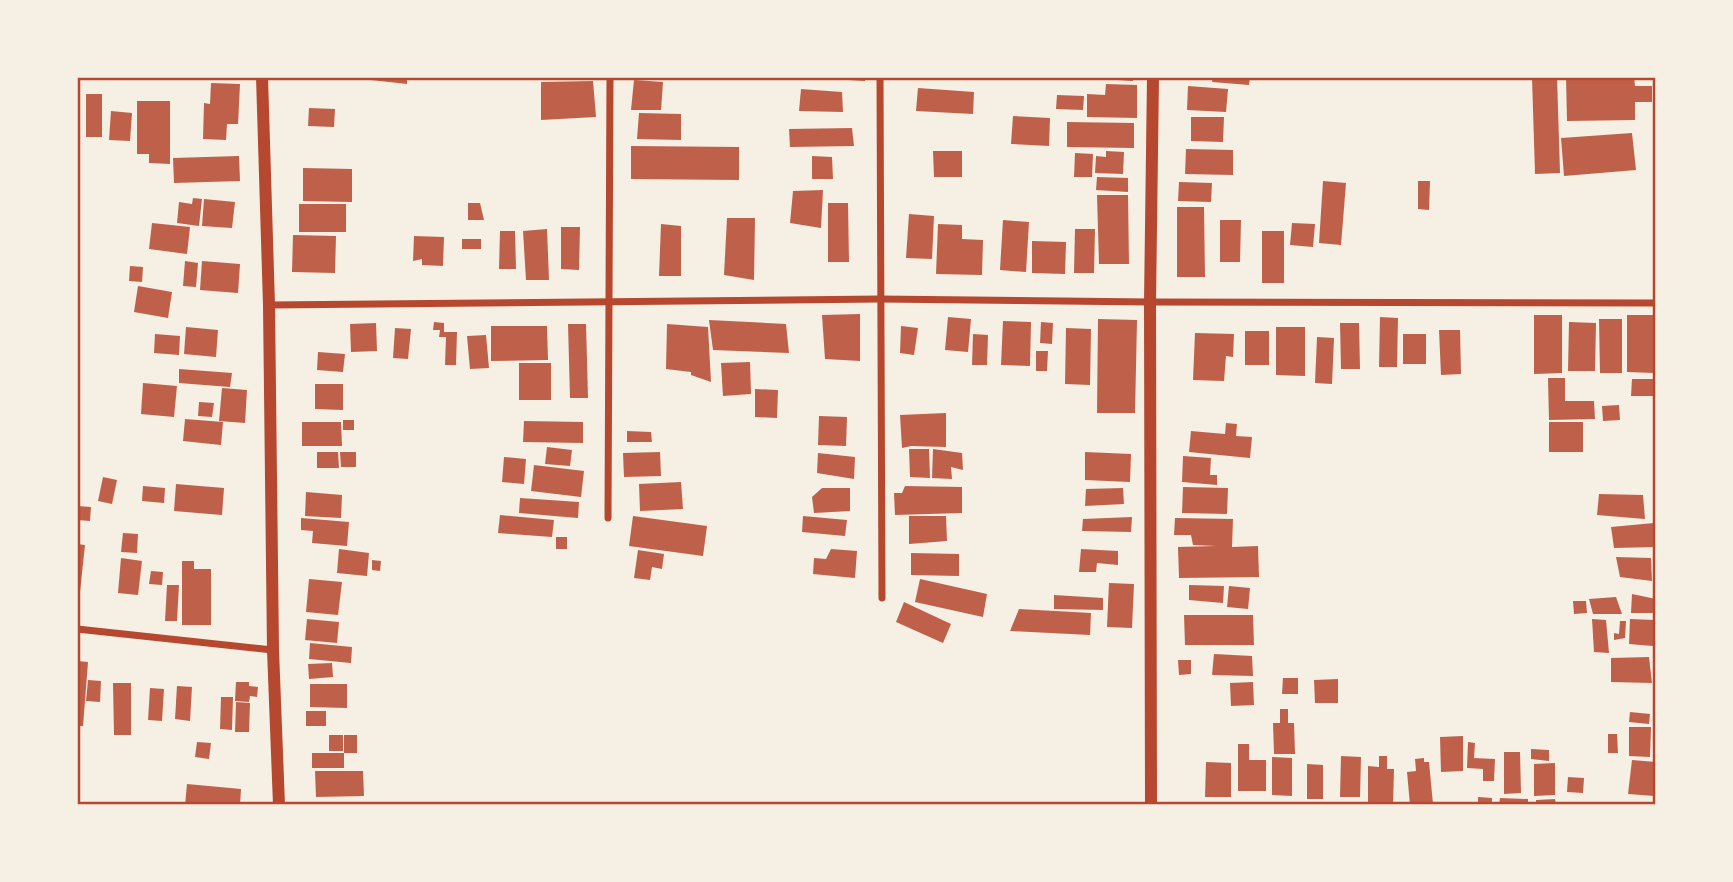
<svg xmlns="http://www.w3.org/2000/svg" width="1733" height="882" font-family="Jost,sans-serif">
	<rect width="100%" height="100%" fill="#f6efe4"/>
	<g fill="#bf614a">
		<path d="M362,77H407V84L362,79Z"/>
		<path d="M832,77H865V81L832,79Z"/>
		<path d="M1102,77H1133V81L1102,79Z"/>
		<path d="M1213,77H1250L1249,85L1212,82Z"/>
		<path d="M1532,77H1557L1560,173L1535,174Z"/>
		<path d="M1566,77H1634L1635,86H1652V102H1635V120L1567,121Z"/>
		<path d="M634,80L663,82L661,110H631Z"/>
		<path d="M593,81L596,117L541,120V82Z"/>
		<path d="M211,83L240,84L238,124H227L226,140L203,139L204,103L210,104Z"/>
		<path d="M1106,84L1137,85V118L1087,117V94L1105,95Z"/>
		<path d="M1188,86L1228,89L1226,112L1187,110Z"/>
		<path d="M918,88L974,92L973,114L916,111Z"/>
		<path d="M801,89L842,92L843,112L799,111Z"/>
		<rect x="86" y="94" width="16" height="43"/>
		<path d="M1057,95L1084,96L1083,110L1056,109Z"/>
		<path d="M137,101H170V164L149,163V154H137Z"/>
		<path d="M309,108L335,109L334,127L308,126Z"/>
		<path d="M111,111L132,113L130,141L109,140Z"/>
		<path d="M639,113L681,114V140L637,139Z"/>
		<path d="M1013,116L1050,118L1049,146L1011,144Z"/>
		<path d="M1191,117H1224L1223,142L1191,141Z"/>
		<path d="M1067,122L1134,123V148L1067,147Z"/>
		<path d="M852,128L854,146L790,147L789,129Z"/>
		<path d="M1632,133L1636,170L1564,176L1561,138Z"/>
		<path d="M631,146L739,147V180L631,179Z"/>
		<path d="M1186,149L1233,150V175L1185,174Z"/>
		<path d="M933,151H962V177H934Z"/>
		<path d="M1106,151L1124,152L1123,174L1095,173L1096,156L1106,157Z"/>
		<path d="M1075,153L1093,154L1092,177H1074Z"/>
		<path d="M239,156L240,181L174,183L173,158Z"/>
		<path d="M812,156L832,157L833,179H812Z"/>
		<path d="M303,168L352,169V202L303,201Z"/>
		<path d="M1097,177L1128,178V192L1096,190Z"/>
		<path d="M1323,181L1346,183L1341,245L1319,243Z"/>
		<path d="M1418,181H1430L1429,210L1418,209Z"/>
		<path d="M1179,182L1212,183L1211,202L1178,201Z"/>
		<path d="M823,190L821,228L790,223L793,191Z"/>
		<path d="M1097,195H1128L1129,264H1099Z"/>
		<path d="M193,198L202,199L199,226L177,223L179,202L192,204Z"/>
		<path d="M204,199L235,202L232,228L202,226Z"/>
		<path d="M468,203H480L484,220H468Z"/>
		<path d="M828,203H848L849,262H828Z"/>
		<rect x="299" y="204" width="47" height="28"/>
		<path d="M1177,207H1204L1205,277H1177Z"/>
		<path d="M909,214L934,216L932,259L906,258Z"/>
		<path d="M727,218H755L754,280L724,275Z"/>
		<path d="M1003,220L1029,222L1026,272L1000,270Z"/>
		<path d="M1220,220H1241L1240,262H1220Z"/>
		<path d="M152,223L190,227L187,254L149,249Z"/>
		<path d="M1292,223L1315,224L1313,247L1290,245Z"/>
		<path d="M661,224L681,226V276H659Z"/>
		<path d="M938,224L962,225V239L983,240L982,275L936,274Z"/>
		<path d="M561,227H580L579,270L561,269Z"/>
		<path d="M547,229L549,280H526L523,231Z"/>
		<path d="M1075,229H1095L1094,273H1074Z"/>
		<path d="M500,231H515L516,269H499Z"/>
		<rect x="1262" y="231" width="22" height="52"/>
		<path d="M293,235L336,236L335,273L292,272Z"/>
		<path d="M414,236L444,237L443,266L422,265V259L413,261Z"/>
		<rect x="462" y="239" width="19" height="10"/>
		<path d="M1032,241L1066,242L1065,274L1032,273Z"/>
		<path d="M185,261L198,263L196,287L183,286Z"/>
		<path d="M202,261L240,264L238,293L200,290Z"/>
		<path d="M130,266L143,267L142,282L129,281Z"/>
		<path d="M138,286L172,292L168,318L134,312Z"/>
		<path d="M860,314V361L825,359L822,315Z"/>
		<path d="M1534,315H1562V373L1534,374Z"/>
		<path d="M1627,315H1654V373L1627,372Z"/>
		<path d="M948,317L971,319L968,352L945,350Z"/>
		<path d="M1380,317L1398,318L1397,367H1379Z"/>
		<path d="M1098,319L1137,320L1135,413H1097Z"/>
		<path d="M1599,319H1622V373H1600Z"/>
		<path d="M709,320L786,324L789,353L713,350Z"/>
		<path d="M1003,321L1031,322L1030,366L1001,365Z"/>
		<path d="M434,322L444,323V332H457L456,365H445L446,337H439L440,330H433Z"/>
		<path d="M1041,322L1053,323L1052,344L1040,343Z"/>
		<path d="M1569,322L1596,323L1595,371H1568Z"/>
		<path d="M376,323L377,351L351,352L350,324Z"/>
		<path d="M1340,323H1359L1360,369H1341Z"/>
		<path d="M568,324H586L588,398H570Z"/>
		<path d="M667,324L708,327L711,382L691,375V372L666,369Z"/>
		<path d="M491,326H547L548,360L491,361Z"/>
		<path d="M901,326L918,328L914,355L900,353Z"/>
		<path d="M186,327L218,330L216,357L184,354Z"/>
		<path d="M1276,327H1305V376L1276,375Z"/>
		<path d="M395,328L411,329L408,359L393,358Z"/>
		<path d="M1066,328L1091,329L1090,385L1065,384Z"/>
		<path d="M1439,330H1460L1461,374L1441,375Z"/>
		<rect x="1245" y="331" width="24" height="34"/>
		<path d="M1195,333L1234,334L1233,357L1226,356L1224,381L1193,380Z"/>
		<path d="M155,334L180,336L179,355L154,353Z"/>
		<path d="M973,334L988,335L987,365H972Z"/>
		<rect x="1403" y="334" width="23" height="30"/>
		<path d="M486,335L489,368L470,369L467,336Z"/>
		<path d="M1317,337L1334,338L1332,384L1315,383Z"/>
		<path d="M1036,351H1048L1047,371H1036Z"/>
		<path d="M318,352L345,354L343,372L317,370Z"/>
		<path d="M750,362L751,394L723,396L721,363Z"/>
		<rect x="519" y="363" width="32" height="37"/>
		<path d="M179,369L232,373L230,387L179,383Z"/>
		<path d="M1548,378H1565V401H1594L1595,419L1549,420Z"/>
		<path d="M1632,379H1656V396H1631Z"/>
		<path d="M143,383L177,386L174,417L141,414Z"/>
		<path d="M315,384H343V410L315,409Z"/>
		<path d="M222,388L247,390L245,423L219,421Z"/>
		<path d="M755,389L778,390L777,418L755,417Z"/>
		<path d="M199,402L214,403L212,417L198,416Z"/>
		<path d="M1619,405L1620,420L1603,421L1602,406Z"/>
		<path d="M946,413V447L911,446L902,448L900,415Z"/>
		<path d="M819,416L847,417L846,446L818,445Z"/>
		<path d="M185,419L223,422L221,445L183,441Z"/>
		<rect x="343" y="420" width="11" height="10"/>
		<path d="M524,421L583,422V443L523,442Z"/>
		<path d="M302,422H341L342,446H302Z"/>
		<rect x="1549" y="422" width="34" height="30"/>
		<path d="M1226,423L1237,424L1236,436L1252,437L1250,458L1189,452L1191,431L1225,434Z"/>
		<path d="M627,431L651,432L652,442H627Z"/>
		<path d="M547,447L572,450L570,466L545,464Z"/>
		<path d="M909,449H929L930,478L910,477Z"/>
		<path d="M933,449L962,453L963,470L951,467L952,479L932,478Z"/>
		<path d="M317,452H338L339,468H317Z"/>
		<path d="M340,452H356V467H341Z"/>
		<path d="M660,452L661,476L624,477L623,453Z"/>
		<path d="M1085,452L1131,454L1130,482L1085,480Z"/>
		<path d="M818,453L855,457L854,479L817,473Z"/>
		<path d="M1183,456L1211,458L1210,475H1217V485L1182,482Z"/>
		<path d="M504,457L526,459L524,484L502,482Z"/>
		<path d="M534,465L584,471L581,497L531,491Z"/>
		<path d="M103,477L117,480L112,504L98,501Z"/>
		<path d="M681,482L683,509L640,511L639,484Z"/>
		<path d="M176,484L224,488L222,515L174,511Z"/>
		<path d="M143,486L165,488L164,503L142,501Z"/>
		<path d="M905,486L962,487V513L895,515L894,493H902Z"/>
		<path d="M1183,487L1228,488L1227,514L1182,513Z"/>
		<path d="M822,488H850V511L814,513L812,497Z"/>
		<path d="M1123,488L1124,504L1085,506L1086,489Z"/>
		<path d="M306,492L342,495L341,518L305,516Z"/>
		<path d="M1599,494L1643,495L1645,519L1597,515Z"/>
		<path d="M520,498L579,502L578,518L519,513Z"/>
		<path d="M77,506L91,507L90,521L77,520Z"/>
		<path d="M500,515L554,520L552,537L498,533Z"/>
		<path d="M633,516L707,526L703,556L629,546Z"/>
		<path d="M803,516L847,520L845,536L802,532Z"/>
		<path d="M909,516H946L947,541L909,544Z"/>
		<path d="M1132,517L1131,532L1082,531L1083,519Z"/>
		<path d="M301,518L349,522L347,546L312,543L313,531L301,530Z"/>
		<path d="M1175,518L1233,519L1232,547L1258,546L1259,577L1179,578L1178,547L1216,546L1193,545L1191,535H1174Z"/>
		<path d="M1654,523L1656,547L1614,548L1611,527Z"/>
		<path d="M123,533L138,534L137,553L121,552Z"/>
		<rect x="556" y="537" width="11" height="12"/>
		<path d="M77,544L85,545L79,601H77Z"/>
		<path d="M339,549L369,553L367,576L337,573Z"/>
		<path d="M831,549L857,551L855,578L813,574L814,558L826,559Z"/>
		<path d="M1081,549L1118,551V565L1097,563L1096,572H1079Z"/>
		<path d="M638,550L664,554L662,569L652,567L650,580L634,578Z"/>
		<path d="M911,553L959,554V576L911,575Z"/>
		<path d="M1616,557L1651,558L1652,581L1620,577Z"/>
		<path d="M121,558L142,561L138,595L118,593Z"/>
		<path d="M372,560L381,561L380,571L372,570Z"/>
		<path d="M182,561H194V569H211V625H182Z"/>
		<path d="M151,571L163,572L162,585L149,584Z"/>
		<path d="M309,579L342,582L338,615L306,612Z"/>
		<path d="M920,579L987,594L983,617L915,602Z"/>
		<path d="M1109,583L1134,584L1132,628L1107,627Z"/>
		<path d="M167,585H179L177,621H165Z"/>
		<path d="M1189,585L1224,586L1223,603L1189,600Z"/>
		<path d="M1229,586L1250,588L1248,609L1227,607Z"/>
		<path d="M1632,594L1656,599V613H1631Z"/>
		<path d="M1054,595L1103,598V610L1054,609Z"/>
		<path d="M1616,597L1622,614H1593L1589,599Z"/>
		<path d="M1573,601H1586L1587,613L1574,614Z"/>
		<path d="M904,602L951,624L943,643L896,622Z"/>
		<path d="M1019,609L1091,613L1090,635L1010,631Z"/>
		<path d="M1184,615H1253L1254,645H1185Z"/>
		<path d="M307,619L339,622L337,643L305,640Z"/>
		<path d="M1592,619L1606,620L1609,653L1594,652Z"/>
		<path d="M1630,619L1655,620L1653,646L1629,644Z"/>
		<path d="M1620,621H1626L1625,638L1614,640V633L1619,634Z"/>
		<path d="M310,643L352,647L351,663L309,659Z"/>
		<path d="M1214,654L1252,656L1253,676L1212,675Z"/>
		<path d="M1649,657L1652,683L1611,682V658Z"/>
		<path d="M1178,660H1191V674L1179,675Z"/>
		<path d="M77,661L88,662L83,726H77Z"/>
		<path d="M332,663L333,677L309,679L308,664Z"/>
		<path d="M1283,678H1298V694H1282Z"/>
		<path d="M1338,679V703H1315L1314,680Z"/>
		<path d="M88,680L101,681L100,702L86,701Z"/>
		<path d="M236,682H249V686L258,687L257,697L250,696L249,702L235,701Z"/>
		<path d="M1253,682L1254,705L1231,706L1230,683Z"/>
		<path d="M113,683H131V735H114Z"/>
		<path d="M310,684H347V708L310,707Z"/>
		<path d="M177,686L192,687L190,721L175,719Z"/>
		<path d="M150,688L164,689L162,721L148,720Z"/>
		<path d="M221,697H233L232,730L220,729Z"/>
		<path d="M236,702L250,703L249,732H235Z"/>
		<path d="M1280,709H1288V723H1294L1295,754H1274L1273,723H1280Z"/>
		<rect x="306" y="711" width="20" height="15"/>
		<path d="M1630,712L1650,714L1649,724L1629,722Z"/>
		<path d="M1629,727H1651L1650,757L1629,756Z"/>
		<path d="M1608,734H1617L1618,753H1608Z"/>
		<rect x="329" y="735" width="14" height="16"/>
		<rect x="344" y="735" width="13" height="18"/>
		<path d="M1463,736V771L1441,772L1440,737Z"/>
		<path d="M197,742L211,743L209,759L195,757Z"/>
		<path d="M1468,742L1475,743L1474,758L1495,759L1494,781H1483V769L1467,768Z"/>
		<path d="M1238,744H1249V760H1266V791H1238Z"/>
		<path d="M1531,749L1549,750V761L1531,759Z"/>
		<path d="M1504,752H1520L1521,793L1504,794Z"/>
		<rect x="312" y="753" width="32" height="15"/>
		<path d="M1341,756L1361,757L1360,797H1340Z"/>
		<path d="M1379,756H1387V769H1394L1393,805H1368V766L1379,767Z"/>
		<path d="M1272,757L1292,758V796L1272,795Z"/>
		<path d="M1424,758V762H1429L1433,804L1410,805L1407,772L1416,771L1415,759Z"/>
		<path d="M1632,760L1656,762L1655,796L1628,794Z"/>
		<path d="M1206,762L1231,763V797H1205Z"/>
		<path d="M1555,763V795L1534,796V764Z"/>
		<path d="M1307,764L1323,765V799H1307Z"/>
		<path d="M315,771H363L364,796L316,797Z"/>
		<path d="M1568,777L1584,778L1583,793L1567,792Z"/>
		<path d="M187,784L241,789L240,805H185Z"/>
		<path d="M1478,797L1492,798V805H1478Z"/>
		<path d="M1500,798L1528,799V805H1499Z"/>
		<path d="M1555,799L1556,805H1536V800Z"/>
	</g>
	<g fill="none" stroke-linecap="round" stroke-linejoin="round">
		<g stroke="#b5482f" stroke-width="7">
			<path d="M880,77L882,598"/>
			<path d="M269,305L880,299L1150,302L1656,303"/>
			<path d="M608,518L610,77"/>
			<path d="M77,629L273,650"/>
		</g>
		<g stroke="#b5482f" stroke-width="12">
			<path d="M262,77L269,305L273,650L279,805"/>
			<path d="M1151,805L1150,302L1153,77"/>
		</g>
	</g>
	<rect width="1733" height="882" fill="none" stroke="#f6efe4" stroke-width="158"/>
	<rect x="79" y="79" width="1575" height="724" fill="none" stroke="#b5482f" stroke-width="2.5"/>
</svg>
